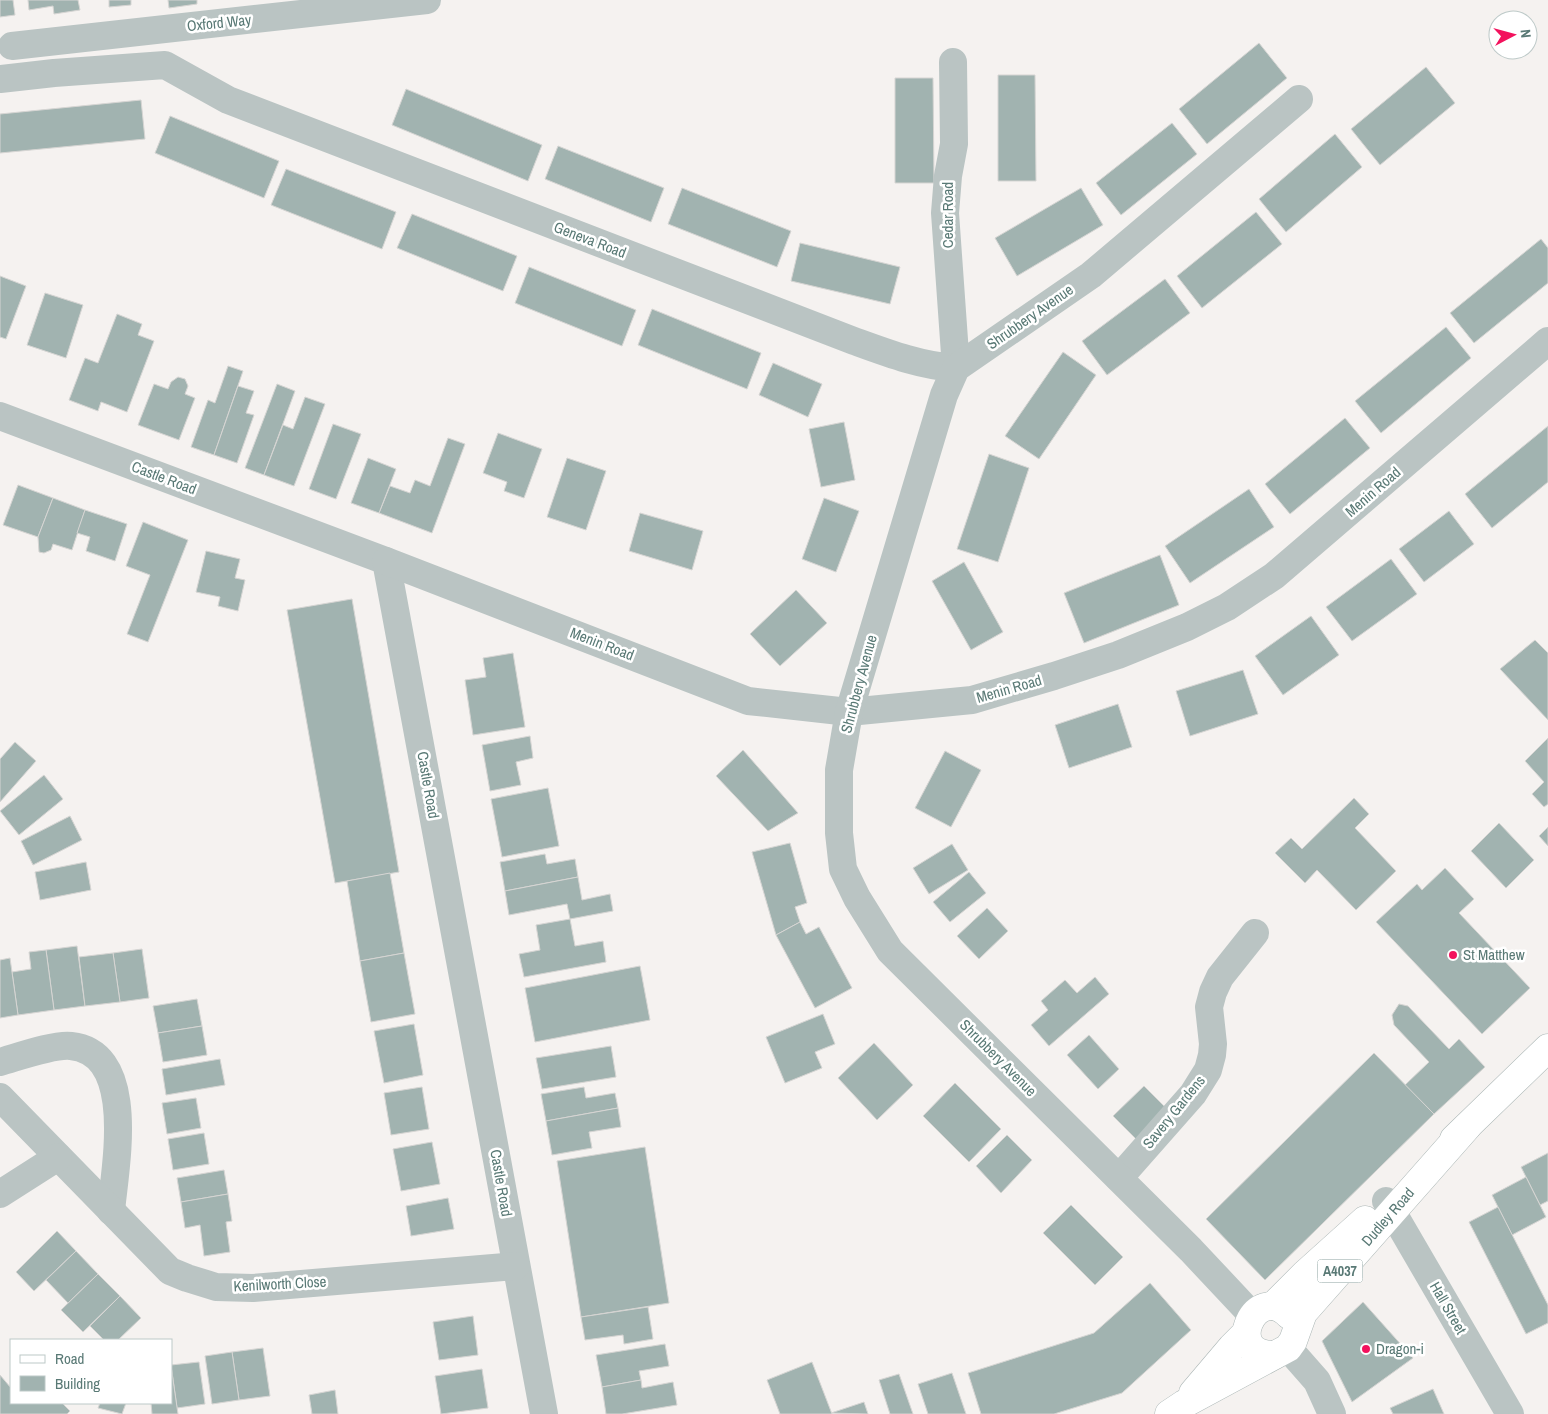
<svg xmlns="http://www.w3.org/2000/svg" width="1548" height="1414" font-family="'Archivo Narrow',sans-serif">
	<rect width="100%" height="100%" fill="#f5f2f0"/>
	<g fill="#a1b3b0" stroke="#d6d5d3">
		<path d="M0,0H13L15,15L0,17Z"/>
		<path d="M28,0H78L80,10L54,14L53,6L29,10Z"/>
		<path d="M109,0H131V5L109,7Z"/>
		<path d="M168,0H197V4L169,8Z"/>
		<path d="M1259,43L1287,78L1207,144L1179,109Z"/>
		<path d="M1426,67L1455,103L1380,165L1351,129Z"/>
		<path d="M998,75H1035L1036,181H998Z"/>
		<path d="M895,78H933L934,183H895Z"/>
		<path d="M406,89L542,145L528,181L392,125Z"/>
		<path d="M141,100L145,139L0,153V114Z"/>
		<path d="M170,116L279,161L264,198L155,153Z"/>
		<path d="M1172,123L1197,154L1121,215L1096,183Z"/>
		<path d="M1335,134L1362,167L1286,232L1259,199Z"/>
		<path d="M558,146L664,188L651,222L545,179Z"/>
		<path d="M286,169L396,212L382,249L271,205Z"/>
		<path d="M682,188L791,231L777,267L668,224Z"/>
		<path d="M1081,188L1103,225L1017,276L995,238Z"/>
		<path d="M1256,212L1282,244L1202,308L1177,276Z"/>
		<path d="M412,214L517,256L503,291L397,248Z"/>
		<path d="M1541,239L1548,248V283L1474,343L1450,313Z"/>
		<path d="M800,243L900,267L890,304L791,281Z"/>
		<path d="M529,267L636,310L622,346L515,303Z"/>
		<path d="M0,276L26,286L6,339L0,337Z"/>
		<path d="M1165,279L1190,313L1107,375L1082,341Z"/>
		<path d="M45,293L83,305L66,358L27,345Z"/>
		<path d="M652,309L761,353L747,389L638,345Z"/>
		<path d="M117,314L142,324L138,335L154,341L127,412L101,402L98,411L69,400L85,358L98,363Z"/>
		<path d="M1446,327L1471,358L1381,433L1355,401Z"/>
		<path d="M1063,352L1096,375L1039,459L1005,436Z"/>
		<path d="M773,363L822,384L808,417L759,395Z"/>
		<path d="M228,366L243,371L214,455L191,447L208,400L215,403Z"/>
		<path d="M178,377L185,379L188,386L185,394L195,398L179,440L138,425L154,384L168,389L171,382Z"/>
		<path d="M277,384L295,391L264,475L245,468Z"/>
		<path d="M238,386L254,391L246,413L254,415L237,463L214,455Z"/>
		<path d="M305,397L325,404L294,486L264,475L283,425L293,429Z"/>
		<path d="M1345,418L1370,448L1290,514L1265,484Z"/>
		<path d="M844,422L855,480L821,487L809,429Z"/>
		<path d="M333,424L361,434L336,499L309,489Z"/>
		<path d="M1548,426V482L1492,528L1465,494Z"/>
		<path d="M498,433L542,449L524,498L504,491L507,482L483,473Z"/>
		<path d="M448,438L465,444L432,533L379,513L390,486L410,493L415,480L430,486Z"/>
		<path d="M989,454L1029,468L998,562L957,549Z"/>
		<path d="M368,458L396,469L379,513L351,503Z"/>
		<path d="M567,458L606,471L586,530L547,517Z"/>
		<path d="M18,485L53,498L38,537L3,525Z"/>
		<path d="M1249,489L1274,527L1190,583L1165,546Z"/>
		<path d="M53,498L85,510L72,550L53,544L51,550L44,553L39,552L38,537Z"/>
		<path d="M824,498L859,511L836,572L802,559Z"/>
		<path d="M85,510L127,524L115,561L86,551L90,537L77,533Z"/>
		<path d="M1449,511L1474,544L1424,582L1399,549Z"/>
		<path d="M640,513L703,531L692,570L629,551Z"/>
		<path d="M143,522L188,540L148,642L127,634L150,575L126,566Z"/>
		<path d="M206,551L240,559L235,578L245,580L238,611L218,606L220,597L196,592Z"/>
		<path d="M1160,555L1179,605L1084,643L1064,593Z"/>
		<path d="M1391,559L1417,594L1352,641L1326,607Z"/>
		<path d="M964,562L1003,632L971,650L932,581Z"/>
		<path d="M796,590L827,623L780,666L750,634Z"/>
		<path d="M352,599L399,872L335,883L287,610Z"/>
		<path d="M1311,616L1339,655L1283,695L1255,656Z"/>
		<path d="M1535,640L1548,653V720L1500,669Z"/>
		<path d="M513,653L525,727L473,735L465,680L486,677L483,658Z"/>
		<path d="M1243,670L1258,714L1190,736L1176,691Z"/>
		<path d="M1118,704L1132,747L1069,768L1055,725Z"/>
		<path d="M530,736L533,758L516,762L521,785L490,791L482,745Z"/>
		<path d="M1548,738V804L1544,807L1532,794L1544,782L1525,761Z"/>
		<path d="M15,742L36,761L0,802V759Z"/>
		<path d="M743,750L798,813L768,831L716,776Z"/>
		<path d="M945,751L981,770L951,827L915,808Z"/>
		<path d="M44,775L63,799L19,835L0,811Z"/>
		<path d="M548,788L559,846L502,857L491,799Z"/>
		<path d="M1354,798L1369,814L1355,828L1396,871L1356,910L1317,870L1305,883L1275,853L1291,838L1302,849Z"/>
		<path d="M70,816L82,840L33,865L21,841Z"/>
		<path d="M1499,823L1534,860L1506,888L1471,851Z"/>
		<path d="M1548,827V846L1539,836Z"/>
		<path d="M790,843L807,903L795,907L800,922L776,935L752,852Z"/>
		<path d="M952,844L968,870L929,894L913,868Z"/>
		<path d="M545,854L547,864L575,859L578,877L505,891L500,862Z"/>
		<path d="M86,862L91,890L40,900L35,872Z"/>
		<path d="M1445,868L1474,899L1459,913L1530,988L1482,1034L1376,922L1417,884L1422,890Z"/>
		<path d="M969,872L986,893L950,922L933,902Z"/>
		<path d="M390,873L404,953L360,961L347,881Z"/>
		<path d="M578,877L582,900L610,894L613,911L570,919L567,904L509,915L505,891Z"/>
		<path d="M987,908L1008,931L979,959L957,936Z"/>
		<path d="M570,919L575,946L603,941L606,962L524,977L519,954L540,950L536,925Z"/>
		<path d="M800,922L806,934L819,927L852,988L815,1008L776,935Z"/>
		<path d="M77,946L85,1006L54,1010L46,950Z"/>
		<path d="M142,949L149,998L120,1002L113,953Z"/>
		<path d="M46,950L54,1010L18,1015L12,972L31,969L29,952Z"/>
		<path d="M113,953L120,1002L85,1006L79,957Z"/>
		<path d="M404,953L415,1014L371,1022L360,961Z"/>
		<path d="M10,958L18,1015L0,1018V960Z"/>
		<path d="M640,966L650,1020L535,1042L525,988Z"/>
		<path d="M1095,977L1109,994L1049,1046L1031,1025L1048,1010L1041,1001L1065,980L1077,993Z"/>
		<path d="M197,999L202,1026L158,1033L153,1006Z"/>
		<path d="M1399,1004L1408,1006L1449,1049L1459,1039L1485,1067L1434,1114L1405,1085L1429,1062L1394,1025L1392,1015Z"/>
		<path d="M823,1014L835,1044L815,1052L822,1068L785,1083L766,1037Z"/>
		<path d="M414,1024L423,1075L384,1083L374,1031Z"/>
		<path d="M202,1026L207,1055L163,1062L158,1033Z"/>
		<path d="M1089,1035L1119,1069L1098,1089L1067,1055Z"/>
		<path d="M874,1043L913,1085L877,1120L838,1078Z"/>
		<path d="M611,1046L616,1077L542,1089L536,1058Z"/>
		<path d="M1374,1053L1434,1114L1265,1280L1206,1219Z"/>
		<path d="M220,1059L225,1085L166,1095L162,1069Z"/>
		<path d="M955,1083L1001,1129L969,1162L923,1116Z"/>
		<path d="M1144,1086L1167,1109L1136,1139L1113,1116Z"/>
		<path d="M422,1087L429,1129L391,1135L384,1093Z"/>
		<path d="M584,1087L586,1098L615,1093L618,1108L546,1121L541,1094Z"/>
		<path d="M196,1098L201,1128L167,1134L162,1103Z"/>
		<path d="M618,1108L621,1127L589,1132L592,1148L552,1155L546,1121Z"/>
		<path d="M204,1133L209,1164L173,1170L168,1139Z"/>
		<path d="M1007,1135L1032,1160L1001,1193L976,1166Z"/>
		<path d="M432,1142L440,1184L401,1191L393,1149Z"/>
		<path d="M645,1147L669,1303L581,1317L557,1161Z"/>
		<path d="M1548,1153V1201L1540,1205L1521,1167Z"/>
		<path d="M224,1170L228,1194L181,1202L177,1178Z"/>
		<path d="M1526,1177L1546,1217L1512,1235L1492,1195Z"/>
		<path d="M228,1194L232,1221L226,1222L230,1252L204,1256L200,1225L185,1228L181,1202Z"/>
		<path d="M448,1198L454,1229L411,1236L406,1206Z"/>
		<path d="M1071,1205L1123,1257L1095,1285L1043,1233Z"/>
		<path d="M1498,1207L1548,1305V1323L1526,1334L1469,1222Z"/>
		<path d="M57,1231L76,1251L34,1291L16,1272Z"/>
		<path d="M76,1251L98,1274L68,1303L46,1280Z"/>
		<path d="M98,1274L120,1296L83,1332L61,1310Z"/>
		<path d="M1150,1283L1191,1330L1122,1393L1054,1414H981L968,1373L1094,1333Z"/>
		<path d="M120,1296L141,1318L118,1340H104L90,1326Z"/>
		<path d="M1363,1302L1413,1358L1352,1402L1322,1341Z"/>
		<path d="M648,1307L653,1339L624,1344L623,1335L585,1340L581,1317Z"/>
		<path d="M473,1316L478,1355L439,1360L433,1322Z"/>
		<path d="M665,1344L669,1366L639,1371L641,1380L602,1387L596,1355Z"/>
		<path d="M263,1348L270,1396L239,1400L232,1352Z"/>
		<path d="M232,1352L239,1400L212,1404L205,1356Z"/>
		<path d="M199,1362L205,1404L177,1408L171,1365Z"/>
		<path d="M812,1362L832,1414H780L767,1380Z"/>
		<path d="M171,1366L178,1414H152L151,1403H171Z"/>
		<path d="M482,1369L488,1408L441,1414L435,1376Z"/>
		<path d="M952,1373L966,1414H928L918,1384Z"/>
		<path d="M899,1374L913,1414H890L879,1380Z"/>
		<path d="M0,1375L11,1388V1403H62L70,1411L67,1414H0Z"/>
		<path d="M641,1380L642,1388L673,1382L677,1405L622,1414H606L602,1387Z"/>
		<path d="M1433,1389L1444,1414H1393L1390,1408Z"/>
		<path d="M335,1390L338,1414H312L309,1395Z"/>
		<path d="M864,1402L868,1414L831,1413Z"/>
		<path d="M100,1403H126L122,1414L98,1408Z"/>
	</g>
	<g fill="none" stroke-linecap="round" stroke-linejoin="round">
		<defs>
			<g id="major">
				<path d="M1454,1139L1548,1048"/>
				<path d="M1273,1306L1305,1274L1365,1220"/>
				<path d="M1274,1355C1221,1355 1256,1281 1289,1315"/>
				<path d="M1193,1393L1232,1347L1246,1333"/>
				<path d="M1169,1414L1184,1404L1288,1348L1293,1341L1303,1313L1467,1127"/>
			</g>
		</defs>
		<use href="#major" stroke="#acb7b6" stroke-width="29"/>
		<g stroke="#bac4c3" stroke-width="28">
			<path d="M12,46L427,0"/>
			<path d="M0,79L54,73L165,65L228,100L854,341C887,353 921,366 956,368L945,213L948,176L954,144L953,62"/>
			<path d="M0,416L386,561L544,1414"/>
			<path d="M386,561L748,701L849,712L972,700L1054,676L1118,655L1187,627L1227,607L1274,576L1548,341"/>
			<path d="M0,1062C18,1057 54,1044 71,1046C138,1053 115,1167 111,1211"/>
			<path d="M0,1097L170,1271L187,1278L216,1287L253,1288L516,1266"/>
			<path d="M1119,1178L1193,1094L1208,1070L1212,1055L1213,1044L1209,1007L1213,992L1220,977L1255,933"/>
			<path d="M0,1194L58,1157"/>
			<path d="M1386,1201L1510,1414"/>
			<path d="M1252,1315L1191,1250L890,951L857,898L843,869L839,833V770L849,712L944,395L956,368L1091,275L1299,99"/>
			<path d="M1288,1348L1317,1381L1332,1414"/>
		</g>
		<use href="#major" stroke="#fff" stroke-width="28"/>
	</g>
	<g fill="#f3125d" stroke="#fff" stroke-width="2">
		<circle cx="1453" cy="955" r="5"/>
		<circle cx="1366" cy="1349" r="5"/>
	</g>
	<g text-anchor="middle" stroke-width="5" stroke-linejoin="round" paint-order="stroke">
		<rect fill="#fff" stroke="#8ba19e" stroke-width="1" x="1317.5" y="1259.5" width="45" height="23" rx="4"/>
		<g font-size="14" font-weight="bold" fill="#597975">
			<text x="1340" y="1276">A4037</text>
		</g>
		<g font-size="15" fill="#597975" stroke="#fff">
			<text transform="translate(219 23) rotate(-6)" y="5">Oxford Way</text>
			<text transform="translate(948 215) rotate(-90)" y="5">Cedar Road</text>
			<text transform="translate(590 240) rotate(21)" y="5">Geneva Road</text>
			<text transform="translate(1030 317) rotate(-35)" y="5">Shrubbery Avenue</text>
			<text transform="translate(164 478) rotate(21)" y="5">Castle Road</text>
			<text transform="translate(1373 492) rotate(-41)" y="5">Menin Road</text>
			<text transform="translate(602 644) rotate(21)" y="5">Menin Road</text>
			<text transform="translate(859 684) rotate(-75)" y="5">Shrubbery Avenue</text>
			<text transform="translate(1009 689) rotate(-16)" y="5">Menin Road</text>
			<text transform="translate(428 785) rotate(80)" y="5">Castle Road</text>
			<text transform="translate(998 1058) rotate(45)" y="5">Shrubbery Avenue</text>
			<text transform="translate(1174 1112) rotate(-51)" y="5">Savery Gardens</text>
			<text transform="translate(501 1183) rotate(80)" y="5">Castle Road</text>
			<text transform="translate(1388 1217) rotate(-49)" y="5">Dudley Road</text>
			<text transform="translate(280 1284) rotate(-3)" y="5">Kenilworth Close</text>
			<text transform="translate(1448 1308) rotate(60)" y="5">Hall Street</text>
		</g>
		<g font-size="15" fill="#597975" stroke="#fff" text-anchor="start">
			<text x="1463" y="960">St Matthew</text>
			<text x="1376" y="1354">Dragon-i</text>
		</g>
	</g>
	<rect x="10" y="1339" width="162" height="65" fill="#ffffff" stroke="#bdc9c8"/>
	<rect x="20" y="1355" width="25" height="8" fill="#ffffff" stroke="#bdc9c8"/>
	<text x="55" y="1364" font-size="15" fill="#597975">Road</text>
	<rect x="20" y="1376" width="25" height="15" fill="#a1b3b0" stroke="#bdc9c8"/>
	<text x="55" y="1389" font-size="15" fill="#597975">Building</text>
	<g transform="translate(1513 35) rotate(84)"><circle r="24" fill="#ffffff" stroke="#bdc9c8"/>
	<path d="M0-4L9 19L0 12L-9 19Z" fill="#f3125d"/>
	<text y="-8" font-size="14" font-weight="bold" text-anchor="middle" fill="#597975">N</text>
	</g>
</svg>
